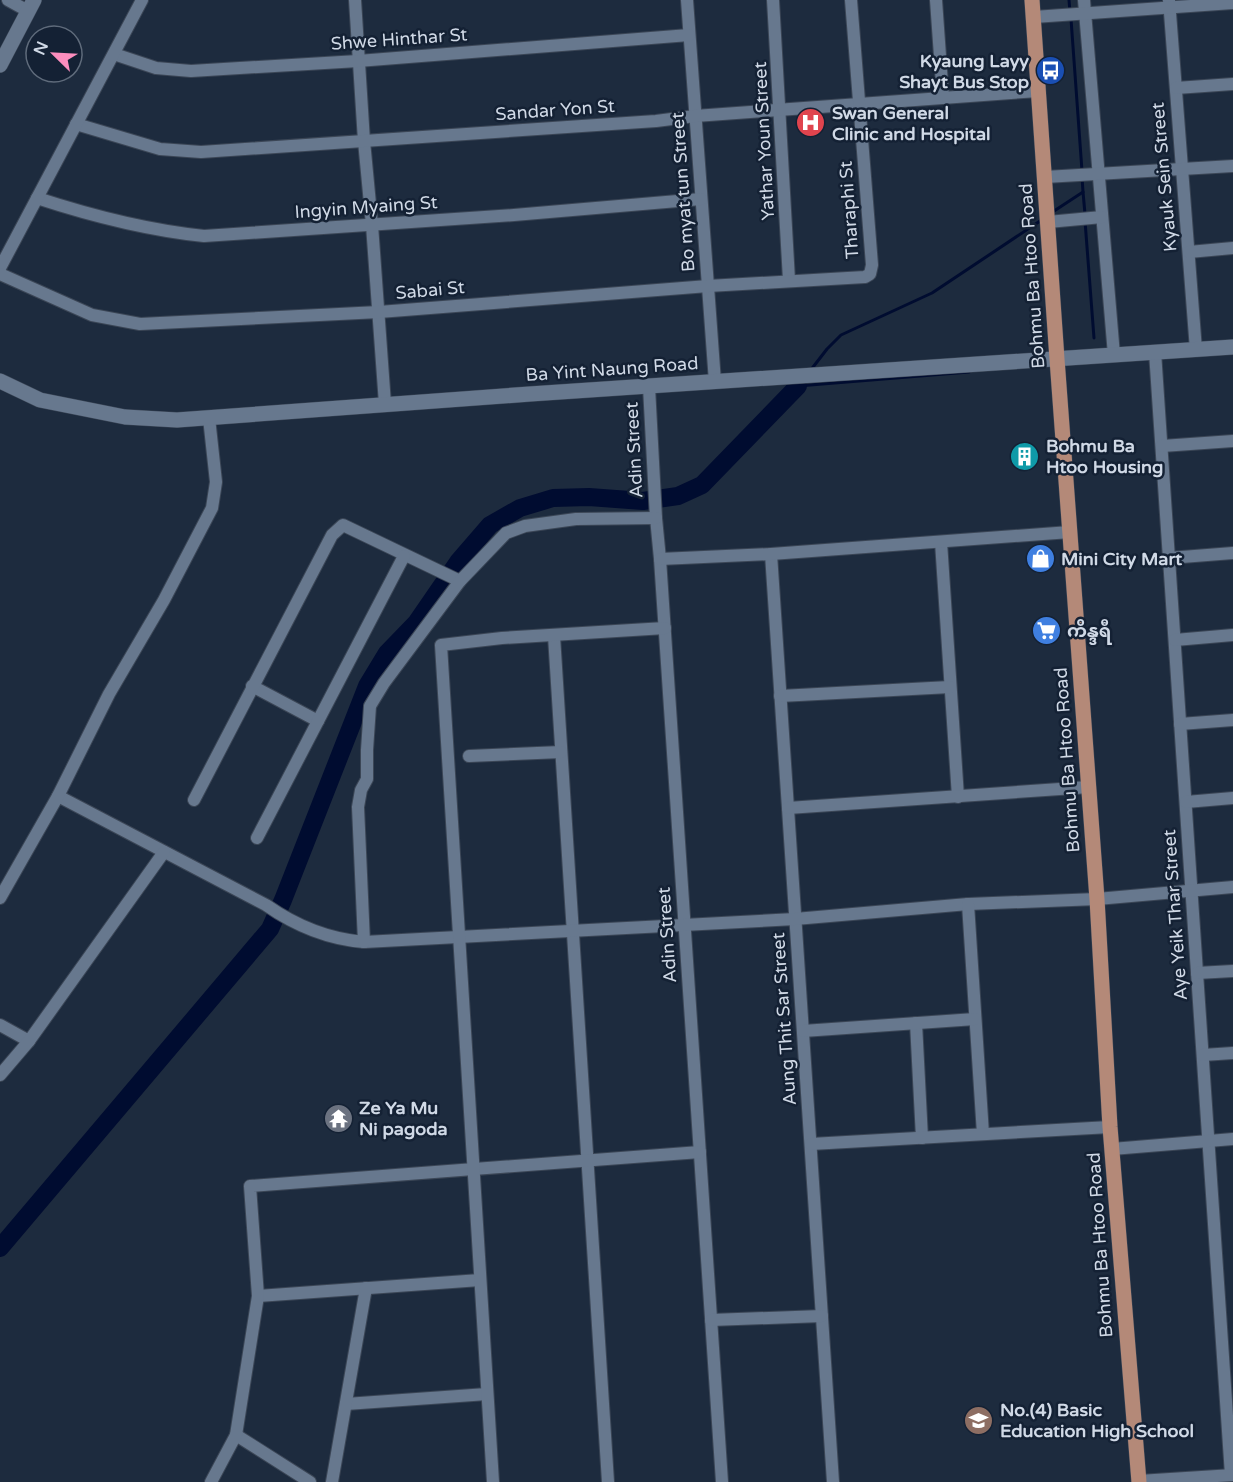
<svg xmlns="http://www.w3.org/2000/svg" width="1233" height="1482" font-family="'Varela Round','Noto Sans Myanmar',sans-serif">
	<rect width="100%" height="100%" fill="#1d2b3e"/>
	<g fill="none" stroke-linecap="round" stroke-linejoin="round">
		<g stroke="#000c30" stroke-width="3">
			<path d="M1069,0L1070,12"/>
			<path d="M1071,19L1082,171"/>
			<path d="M1083,192L1085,214"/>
			<path d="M1051,213L1083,192L1082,177"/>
			<path d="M1085,221L1094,338"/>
			<path d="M810,371L827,349L841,335L932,293L1043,219"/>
			<path d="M798,386L969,372"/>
		</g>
		<path stroke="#000c30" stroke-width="18" d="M0,1248L270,929L283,900L367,686L387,653L416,623L458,562L490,525L520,508L553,498L589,497L643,501L678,496L702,485L798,386"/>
		<defs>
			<g id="street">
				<path d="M8,0L28,11"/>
				<path d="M355,0L364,141L372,225L385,404"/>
				<path d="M687,0L715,382"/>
				<path d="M773,0L789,280"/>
				<path d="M936,0L943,98"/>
				<path d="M1084,0L1114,355"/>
				<path d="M1169,0L1196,350"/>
				<path d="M1034,17L1233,3"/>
				<path d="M114,54L156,68L191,71L358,61L689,35"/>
				<path d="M1176,88L1233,84"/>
				<path d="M76,124L160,149L201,152L656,121L695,116L1038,91"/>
				<path d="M1045,177L1233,166"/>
				<path d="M37,198C92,216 146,230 204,236L514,215L701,199"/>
				<path d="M1048,222L1102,217"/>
				<path d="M1189,252L1233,248"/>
				<path d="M0,268L142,0"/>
				<path d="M0,274L92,315L140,324L379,312L708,286L865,277L870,274L872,265L851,0"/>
				<path d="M1155,352L1231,1475"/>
				<path d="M649,387L656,518L660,559L722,1482"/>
				<path d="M1162,446L1233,441"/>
				<path d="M941,542L958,797"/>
				<path d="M771,554L833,1482"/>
				<path d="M1169,558L1233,553"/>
				<path d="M660,559L771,554L1070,532"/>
				<path d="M554,636L608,1482"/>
				<path d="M1175,640L1233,635"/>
				<path d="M252,686L318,721"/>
				<path d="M780,696L950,687"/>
				<path d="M1180,724L1233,720"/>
				<path d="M469,756L561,752"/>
				<path d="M58,796L266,905C296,926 327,939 364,942L795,919L968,904L1097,899L1233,887"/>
				<path d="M194,800L332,535L343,525L460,581"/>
				<path d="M1186,802L1233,798"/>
				<path d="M788,808L1089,787"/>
				<path d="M257,838L404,556"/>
				<path d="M0,898L58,796L109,694L164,600L212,508L216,482L209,418"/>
				<path d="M968,904L983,1134"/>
				<path d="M364,942L358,807L361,790L367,779V750L370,706L384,683L460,581L506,533L525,526L576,519L656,518"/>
				<path d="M1197,973L1233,971"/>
				<path d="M916,1023L922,1138"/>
				<path d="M0,1025L29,1041"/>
				<path d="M803,1031L975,1019"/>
				<path d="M1203,1055L1233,1053"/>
				<path d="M0,1075L29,1041L164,852"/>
				<path d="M811,1144L1110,1127"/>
				<path d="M1112,1149L1233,1139"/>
				<path d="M258,1296L480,1280"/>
				<path d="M711,1320L822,1316"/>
				<path d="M346,1404L487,1394"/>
				<path d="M236,1435L310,1482"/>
				<path d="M1139,1481L1233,1475"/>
				<path d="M211,1482L236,1435L258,1296L250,1186L700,1152"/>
				<path d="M332,1482L366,1288"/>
				<path d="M493,1482L441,645L502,638L665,628"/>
			</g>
			<g id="secondary">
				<path d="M0,65L34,0"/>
				<path d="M0,381L40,400L125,417L177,420L530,394L1233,347"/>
			</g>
			<path id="primary" d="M1032,0L1057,359L1097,899L1110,1127L1139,1482"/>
		</defs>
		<use href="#street" stroke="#3b4656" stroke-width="14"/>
		<use href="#secondary" stroke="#3b4656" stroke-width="16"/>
		<use href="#primary" stroke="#3b4656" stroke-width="16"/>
		<use href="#street" stroke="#67788e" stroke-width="12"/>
		<use href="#secondary" stroke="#67788e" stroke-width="15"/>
		<use href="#primary" stroke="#b48978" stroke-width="15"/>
	</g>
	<defs>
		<symbol id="bus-disc" viewBox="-11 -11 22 22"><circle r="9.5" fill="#1a4fb4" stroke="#142134"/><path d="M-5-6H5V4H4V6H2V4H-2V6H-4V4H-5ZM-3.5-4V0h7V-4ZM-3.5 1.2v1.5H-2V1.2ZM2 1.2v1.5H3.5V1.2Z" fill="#fff"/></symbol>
		<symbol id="hospital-disc" viewBox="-11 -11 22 22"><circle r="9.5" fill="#e0444e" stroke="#142134"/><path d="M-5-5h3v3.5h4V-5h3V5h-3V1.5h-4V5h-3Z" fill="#fff"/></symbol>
		<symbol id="building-disc" viewBox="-11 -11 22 22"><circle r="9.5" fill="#0f9aa8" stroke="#142134"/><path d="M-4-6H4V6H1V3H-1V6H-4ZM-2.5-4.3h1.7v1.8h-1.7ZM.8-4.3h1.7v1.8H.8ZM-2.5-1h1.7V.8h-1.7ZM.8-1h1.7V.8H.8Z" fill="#fff"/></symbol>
		<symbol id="shop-disc" viewBox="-11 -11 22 22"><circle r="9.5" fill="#3f7fe0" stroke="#142134"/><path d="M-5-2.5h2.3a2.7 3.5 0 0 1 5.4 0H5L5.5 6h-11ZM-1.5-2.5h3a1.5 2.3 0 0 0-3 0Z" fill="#fff"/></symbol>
		<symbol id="supermarket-disc" viewBox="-11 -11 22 22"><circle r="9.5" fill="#3f7fe0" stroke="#142134"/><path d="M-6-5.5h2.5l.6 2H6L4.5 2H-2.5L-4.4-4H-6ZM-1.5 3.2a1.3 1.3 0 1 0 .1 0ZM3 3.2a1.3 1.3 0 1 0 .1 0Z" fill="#fff"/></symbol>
		<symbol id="temple-disc" viewBox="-11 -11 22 22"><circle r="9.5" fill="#6b7280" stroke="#142134"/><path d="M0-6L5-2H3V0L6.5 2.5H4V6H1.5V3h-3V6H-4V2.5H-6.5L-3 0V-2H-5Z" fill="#fff"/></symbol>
		<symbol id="school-disc" viewBox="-11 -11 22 22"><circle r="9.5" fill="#8d6e63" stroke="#142134"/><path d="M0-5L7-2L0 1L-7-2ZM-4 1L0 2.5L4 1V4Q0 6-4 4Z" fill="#fff"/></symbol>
	</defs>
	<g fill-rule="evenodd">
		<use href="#bus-disc" x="1034" y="54" width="33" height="33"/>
		<use href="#hospital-disc" x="794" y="106" width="33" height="33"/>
		<use href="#building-disc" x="1008" y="440" width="33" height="33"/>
		<use href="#shop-disc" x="1024" y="542" width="33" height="33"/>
		<use href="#supermarket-disc" x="1030" y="614" width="33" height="33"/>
		<use href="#temple-disc" x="322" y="1102" width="33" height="33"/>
		<use href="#school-disc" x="962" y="1404" width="33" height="33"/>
	</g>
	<g text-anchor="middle" stroke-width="5" stroke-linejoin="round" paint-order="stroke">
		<g font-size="18" fill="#d0d9e6" stroke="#142134">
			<text transform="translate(399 39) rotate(-4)" y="6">Shwe Hinthar St</text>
			<text transform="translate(555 110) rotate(-4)" y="6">Sandar Yon St</text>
			<text transform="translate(764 141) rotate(-93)" y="6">Yathar Youn Street</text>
			<text transform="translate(1164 177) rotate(-95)" y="6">Kyauk Sein Street</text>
			<text transform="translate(683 192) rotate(-94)" y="6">Bo myat tun Street</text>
			<text transform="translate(366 207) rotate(-4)" y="6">Ingyin Myaing St</text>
			<text transform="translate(849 210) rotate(-94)" y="6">Tharaphi St</text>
			<text transform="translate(1032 276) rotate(-94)" y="6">Bohmu Ba Htoo Road</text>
			<text transform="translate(430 290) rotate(-5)" y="6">Sabai St</text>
			<text transform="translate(612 369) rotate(-4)" y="6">Ba Yint Naung Road</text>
			<text transform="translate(634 450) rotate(-93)" y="6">Adin Street</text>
			<text transform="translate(1067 760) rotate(-94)" y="6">Bohmu Ba Htoo Road</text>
			<text transform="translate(1175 915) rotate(-94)" y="6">Aye Yeik Thar Street</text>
			<text transform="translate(667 935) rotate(-94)" y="6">Adin Street</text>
			<text transform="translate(784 1019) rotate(-94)" y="6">Aung Thit Sar Street</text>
			<text transform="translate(1100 1245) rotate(-94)" y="6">Bohmu Ba Htoo Road</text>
		</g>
		<g font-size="18" font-weight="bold" fill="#d0d9e6" stroke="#142134" text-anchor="start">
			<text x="1029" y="67" text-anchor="end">Kyaung Layy<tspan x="1029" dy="21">Shayt Bus Stop</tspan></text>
			<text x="832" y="119">Swan General<tspan x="832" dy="21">Clinic and Hospital</tspan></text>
			<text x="1046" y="452">Bohmu Ba<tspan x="1046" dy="21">Htoo Housing</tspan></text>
			<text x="1061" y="565">Mini City Mart</text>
			<text x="1067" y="637">ကိန္ဒရီ</text>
			<text x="359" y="1114">Ze Ya Mu<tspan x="359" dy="21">Ni pagoda</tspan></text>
			<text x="1000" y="1416">No.(4) Basic<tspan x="1000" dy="21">Education High School</tspan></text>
		</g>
	</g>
	<g transform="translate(54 54) rotate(294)"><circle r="28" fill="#142134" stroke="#5f6b7b" stroke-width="1.5"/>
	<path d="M0-4.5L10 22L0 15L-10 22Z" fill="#fd8ebe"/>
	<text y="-9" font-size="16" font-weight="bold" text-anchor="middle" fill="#d0d9e6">N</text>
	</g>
</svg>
